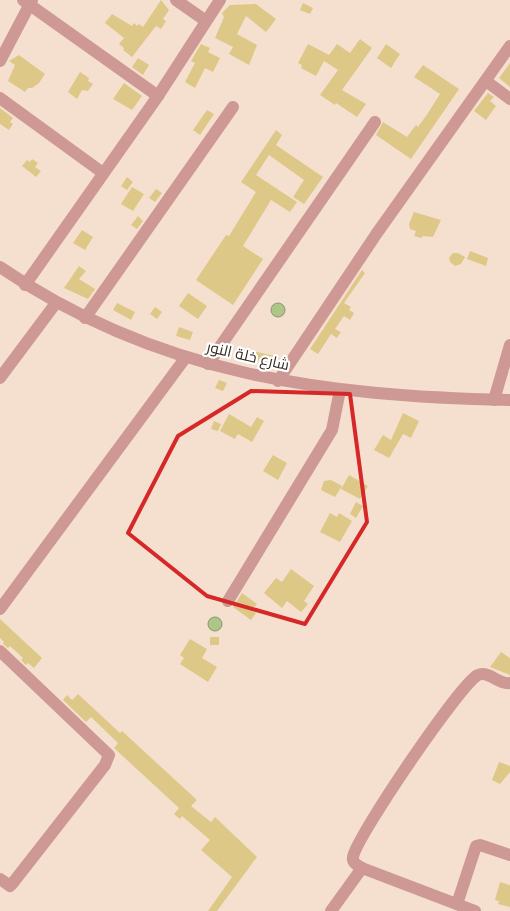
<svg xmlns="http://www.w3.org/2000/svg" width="510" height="911" font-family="Helvetica,Cairo,sans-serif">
	<rect width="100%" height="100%" fill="#f5e0d0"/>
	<g fill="#adc588" stroke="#88976a">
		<circle cx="278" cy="310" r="7"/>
		<circle cx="215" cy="624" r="7"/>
	</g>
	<g fill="#ddc887">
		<path d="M161,0L169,10L163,19L166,21L161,29L156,26L132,57L123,50L124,48L119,44L124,38L105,23L112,14L132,26L134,23L137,26L139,24L143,27Z"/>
		<path d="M303,3L313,8L310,14L300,10Z"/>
		<path d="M256,4L276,19L266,32L246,16L237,34L257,45L249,65L229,54L233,47L215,38L224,17L222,13L230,5Z"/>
		<path d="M360,39L372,48L342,90L366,104L357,117L336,103L335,105L320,95L338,70L324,61L316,76L301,68L302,65L298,63L308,44L329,55L337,44L350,53Z"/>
		<path d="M201,44L210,48L208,52L220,58L213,72L205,68L195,88L185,82L195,63L191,61Z"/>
		<path d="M386,44L400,54L391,68L377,58Z"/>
		<path d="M19,55L45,74L39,83L32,88H28L25,92L8,81L15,65L9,61Z"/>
		<path d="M138,58L149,65L143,75L132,67Z"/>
		<path d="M510,63V87L499,78Z"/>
		<path d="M423,65L459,89L411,159L376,135L383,122L407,137L416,125L418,127L428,113L440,94L414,77Z"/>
		<path d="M80,72L89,78L88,81L93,84L88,91L82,90L77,99L68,92Z"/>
		<path d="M124,83L142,96L132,110L113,99Z"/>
		<path d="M488,93L494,97L490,101L496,106L486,120L474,111Z"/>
		<path d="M0,108L13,118L10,122L13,124L9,130L0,124Z"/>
		<path d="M207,110L214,114L200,135L193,130Z"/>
		<path d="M276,130L282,135L276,145L323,177L304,204L293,197L304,180L269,155L256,175L297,202L290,212L271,200L243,246L263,259L233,305L196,280L226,235L229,236L256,192L241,182Z"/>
		<path d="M32,159L38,163L35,167L41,171L36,177L22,166L27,160L30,162Z"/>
		<path d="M127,177L133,182L127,190L121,186Z"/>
		<path d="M132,187L144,194L133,211L121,204Z"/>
		<path d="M156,189L162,193L155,202L149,198Z"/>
		<path d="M414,212L441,220L433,237L423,236L421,238L414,236L416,231L410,229L409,224Z"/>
		<path d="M138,216L143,221L137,229L131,225Z"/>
		<path d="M82,230L93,237L85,250L73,243Z"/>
		<path d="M470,251L488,258L486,266L467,259Z"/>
		<path d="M458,253L465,257L461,264L455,266L450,262L449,258L453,253Z"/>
		<path d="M79,266L86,271L79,279L95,289L88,299L64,288Z"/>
		<path d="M362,270L365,273L344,303L351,307L349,310L354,313L350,320L344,316L335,329L341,332L337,338L331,334L318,354L310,349Z"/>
		<path d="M188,293L207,306L198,319L179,306Z"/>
		<path d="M117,303L135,312L131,320L113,310Z"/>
		<path d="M155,307L162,312L157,319L150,314Z"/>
		<path d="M179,327L193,332L190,340L176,336Z"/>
		<path d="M253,351L279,357L277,365L252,359Z"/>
		<path d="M219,380L227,383L223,391L215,388Z"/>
		<path d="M403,413L419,421L411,438L403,434L389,458L374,450L383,435L391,440Z"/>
		<path d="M229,414L251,427L257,417L264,421L252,442L238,434L235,439L220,431Z"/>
		<path d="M214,421L221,424L218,431L211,429Z"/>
		<path d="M273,455L287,463L278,480L263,471Z"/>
		<path d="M349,475L368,486L360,499L341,489Z"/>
		<path d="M331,480L342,486L335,497L321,490L324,481Z"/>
		<path d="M356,502L363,506L356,518L350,514Z"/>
		<path d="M330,513L337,517L339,513L352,521L340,542L320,532Z"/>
		<path d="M291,569L314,586L304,601L308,604L301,612L287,601L282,608L264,593L276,578L282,582Z"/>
		<path d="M242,593L257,604L252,610L256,613L251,620L233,607Z"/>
		<path d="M0,619L42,658L34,668L28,663L26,665L21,660L23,658L10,646L8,648L3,644L4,642L0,638Z"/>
		<rect x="210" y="637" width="9" height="8"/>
		<path d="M190,639L207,649L202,658L217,667L208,682L180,664L184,658L180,655Z"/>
		<path d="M501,652L510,658V675L490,667Z"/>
		<path d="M78,694L120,733L122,731L197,800L191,806L211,822L215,817L257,857L217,911H208L232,877L201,850L210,840L182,816L180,819L174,814L179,808L114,748L118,743L91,717L86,722L63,700L67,695L72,700Z"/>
		<path d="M499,762L510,766V772L500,784L492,780Z"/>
		<path d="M500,882L510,885V907L498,904L499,901L495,900Z"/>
	</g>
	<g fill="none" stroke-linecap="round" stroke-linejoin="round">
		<g stroke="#ce9894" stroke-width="12">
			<path d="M23,0L158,96"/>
			<path d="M176,0L206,21"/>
			<path d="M0,61L32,0"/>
			<path d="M486,81L510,99"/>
			<path d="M0,98L103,173"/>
			<path d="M0,267C157,375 325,396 510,400"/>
			<path d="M25,285L158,96L220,0"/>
			<path d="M85,318L233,107"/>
			<path d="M208,364L375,122"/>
			<path d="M0,378L56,303"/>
			<path d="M278,381L377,233L510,46"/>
			<path d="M494,400L510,345"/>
			<path d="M228,601L332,430L340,390"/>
			<path d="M0,609L186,357"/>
			<path d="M0,651L109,755L105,765L12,884L10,886L0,879"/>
			<path d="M457,904L476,846L480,845L510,855"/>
			<path d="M331,911L362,868"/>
			<path d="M475,911L362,868C357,865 352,863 353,857C356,837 461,683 478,675C488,670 499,685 510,683"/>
		</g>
	</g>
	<path fill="none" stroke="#d62828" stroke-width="4" stroke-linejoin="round" d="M251,391L350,394L367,522L305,624L207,596L128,533L178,436Z"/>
	<g text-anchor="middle" stroke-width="4.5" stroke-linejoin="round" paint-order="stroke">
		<g font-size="15" fill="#332b25" stroke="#fff">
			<text transform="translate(248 356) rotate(13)" y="5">شارع خلة النور</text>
		</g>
	</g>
</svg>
